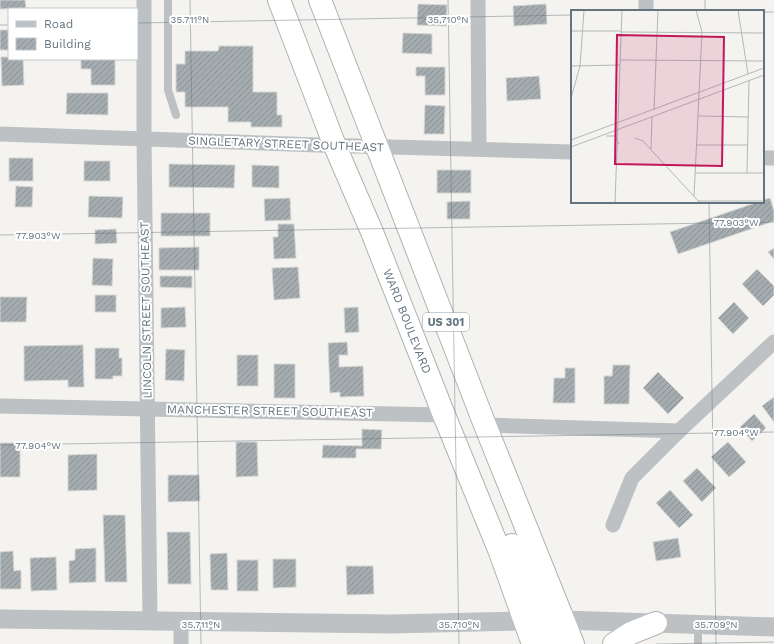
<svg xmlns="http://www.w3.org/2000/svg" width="774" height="644" font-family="'Work Sans',sans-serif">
	<defs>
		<pattern id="building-hatch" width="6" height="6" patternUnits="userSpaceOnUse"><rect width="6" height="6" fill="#a4acb0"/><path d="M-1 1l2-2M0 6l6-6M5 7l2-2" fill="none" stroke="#899194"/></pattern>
	</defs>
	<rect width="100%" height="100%" fill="#f4f3ef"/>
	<g fill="url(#building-hatch)" stroke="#d5d5d2">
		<path d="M0,0H25L26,8L0,9Z"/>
		<path d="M418,4L447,5L446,26L417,25Z"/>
		<path d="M546,4L547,24L514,26L513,6Z"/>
		<rect x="0" y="30" width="9" height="20"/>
		<path d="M403,33L432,34V54L402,53Z"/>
		<path d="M219,46H253V92H277V115H282V127H251V122H228V107H185V92H176V64H185V51H218Z"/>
		<path d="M1,57H9V59H23L24,85L2,86Z"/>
		<path d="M81,59H115V85H91V69H81Z"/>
		<path d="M416,67H445V95H425V76H416Z"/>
		<path d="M539,76L541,99L507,101L506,78Z"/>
		<path d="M67,93H108V115L66,114Z"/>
		<path d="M425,105L445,106L444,134H424Z"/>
		<rect x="9" y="158" width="24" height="23"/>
		<rect x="84" y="161" width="26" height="20"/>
		<path d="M169,164L235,165L234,188L169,187Z"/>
		<path d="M252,165L279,166V188L252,187Z"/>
		<rect x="437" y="170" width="34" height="23"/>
		<path d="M16,186L33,187L32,207H15Z"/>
		<path d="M89,196L123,197L122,218L88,217Z"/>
		<path d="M290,198L291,220L265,221L264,199Z"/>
		<path d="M770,198L774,211V221L678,254L670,232L758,202H763V200Z"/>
		<path d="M470,201V219H447V202Z"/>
		<rect x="161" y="213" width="49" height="23"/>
		<path d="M278,224H294L296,258L274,259L273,237H278Z"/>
		<path d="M116,229L117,243L95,244V230Z"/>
		<path d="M199,247V270H159V248Z"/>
		<path d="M774,248V259L768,252Z"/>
		<path d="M93,258L113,259L112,286L92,285Z"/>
		<path d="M298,267L300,298L274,300L272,268Z"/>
		<path d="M757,269L774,286V295L763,306L742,284Z"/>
		<path d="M160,276H192V288L160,287Z"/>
		<rect x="95" y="295" width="21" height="17"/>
		<path d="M0,297H27L26,322H0Z"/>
		<path d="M734,302L749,318L733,334L718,318Z"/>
		<path d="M185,307L186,327L161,328V308Z"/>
		<path d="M358,307L359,332L345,333L344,308Z"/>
		<path d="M347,342L348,355H339V367L363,366L364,396L340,397V392L330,393L328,343Z"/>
		<path d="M83,345L84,387H68V380L24,381V346Z"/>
		<path d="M95,348H119V358H122V376H113V379H95Z"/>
		<path d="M166,349L185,350L184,381L165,380Z"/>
		<rect x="237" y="355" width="21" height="31"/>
		<rect x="274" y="364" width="21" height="34"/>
		<path d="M613,365H630L629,404H604V376H612Z"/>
		<path d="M565,368H575V403H553L554,378H565Z"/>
		<path d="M658,372L684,398L668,414L643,388Z"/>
		<path d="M774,397V422L762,406Z"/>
		<path d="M754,414L766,428L752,441L740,427Z"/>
		<path d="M362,429L382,430L381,449H356V458H322L323,445L362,446Z"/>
		<path d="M236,442H257L258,476L236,477Z"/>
		<path d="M728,442L746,462L729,477L711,457Z"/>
		<rect x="0" y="443" width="20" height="34"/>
		<path d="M97,454V490L68,491V455Z"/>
		<path d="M697,468L716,488L702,502L683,481Z"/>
		<path d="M168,475H199L200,501L168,502Z"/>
		<path d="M670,490L693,515L679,528L656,503Z"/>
		<path d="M103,515H125L127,582H105Z"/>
		<path d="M167,532H190L191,584H168Z"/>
		<path d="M678,538L681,557L656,561L653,542Z"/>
		<path d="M96,548V582L69,583V561L75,560V549Z"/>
		<path d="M13,551L14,571L21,570V589H0V552Z"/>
		<path d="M227,553L228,590H211L210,554Z"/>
		<path d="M56,557L57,590L31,591L30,558Z"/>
		<path d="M273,559H296V587L273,588Z"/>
		<rect x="237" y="560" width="21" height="31"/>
		<path d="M346,566H373L374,594L347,595Z"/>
	</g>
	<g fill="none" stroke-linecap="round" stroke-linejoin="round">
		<defs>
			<g id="trunk">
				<path id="s1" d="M279,0L335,146L372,232L444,415L500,552L533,644"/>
				<path d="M320,0L485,425L573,644"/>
				<path d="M512,545L552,644"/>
				<path d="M614,644L631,633L656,623"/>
			</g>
		</defs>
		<use href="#trunk" stroke="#aeb2b5" stroke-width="24"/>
		<g stroke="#bdc1c4" stroke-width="8">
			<path d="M168,0V90L176,115"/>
			<path d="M698,644V624"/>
		</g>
		<g stroke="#bdc1c4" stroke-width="15">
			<path d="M144,0V139L150,621"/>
			<path d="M478,0L479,149"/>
			<path d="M646,11V0"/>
			<path d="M0,134L318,145L572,152"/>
			<path d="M763,158H774"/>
			<path d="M0,406L444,415"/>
			<path d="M485,425L679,431"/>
			<path d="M613,525L632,478L679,431L774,342"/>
			<path d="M181,621V644"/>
		</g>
		<path stroke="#bdc1c4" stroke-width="19" d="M0,619L392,624L564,620L774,627"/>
		<use href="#trunk" stroke="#fff" stroke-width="22"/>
	</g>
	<path fill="none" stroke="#64747f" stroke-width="1" stroke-opacity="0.45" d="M190,0L201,644M448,0L459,644M705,0V11M763,12H774M137,23L572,15M0,25H9M709,202L716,644M0,235L774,222M0,445L774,432M656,644L774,642"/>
	<g text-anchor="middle" stroke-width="4" stroke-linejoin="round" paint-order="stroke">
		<rect fill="#fff" stroke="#929ea5" stroke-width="1" x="423" y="313" width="46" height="18" rx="3"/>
		<g font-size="11" font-weight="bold" fill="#64747f">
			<text x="446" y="326">US 301</text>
		</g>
		<g font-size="12" fill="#64747f" stroke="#fff">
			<text transform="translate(286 144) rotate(2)" y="4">SINGLETARY STREET SOUTHEAST</text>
			<text transform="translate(146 310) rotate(-91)" y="4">LINCOLN STREET SOUTHEAST</text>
			<text dy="4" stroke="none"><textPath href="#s1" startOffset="346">WARD BOULEVARD</textPath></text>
			<text transform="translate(270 411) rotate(1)" y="4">MANCHESTER STREET SOUTHEAST</text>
		</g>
	</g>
	<g transform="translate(571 10)">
		<rect width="193" height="193" fill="#f4f3ef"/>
		<path fill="none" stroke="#b1b8bb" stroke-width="1" d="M167,0L177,64M0,21H50M50,22L193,23M49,50L193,51M0,56L49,55M0,88L9,56L13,0M83,100L87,0M127,106L178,107M35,126H44L48,134M64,128L72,131L129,193M0,130L193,58M125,135H177M0,137L193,65M80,139L81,107M124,163H193M176,163L178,71M123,186L131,22L125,0M127,191H193M44,193L51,0"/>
		<path fill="#c2185b" fill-opacity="0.15" stroke="#c2185b" stroke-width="2" d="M46,25L153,27L151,156L44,154Z"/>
		<rect width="193" height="193" fill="none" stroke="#64747f" stroke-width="2"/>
	</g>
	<g font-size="10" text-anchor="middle" fill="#64747f" stroke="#fff" stroke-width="4" stroke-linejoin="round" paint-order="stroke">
		<text x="190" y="23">35.711°N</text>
		<text x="448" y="23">35.710°N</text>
		<text x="736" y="226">77.903°W</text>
		<text x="38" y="239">77.903°W</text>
		<text x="736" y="436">77.904°W</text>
		<text x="38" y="449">77.904°W</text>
		<text x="201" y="628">35.711°N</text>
		<text x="459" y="628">35.710°N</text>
		<text x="716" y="628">35.709°N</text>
	</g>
	<rect x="8" y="8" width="130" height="52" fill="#ffffff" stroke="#c1c7cc"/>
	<rect x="16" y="21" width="20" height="6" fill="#bdc1c4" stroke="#c1c7cc"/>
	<text x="44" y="28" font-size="12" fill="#64747f">Road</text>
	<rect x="16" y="38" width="20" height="12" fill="url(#building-hatch)" stroke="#c1c7cc"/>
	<text x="44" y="48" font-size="12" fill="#64747f">Building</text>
</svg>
